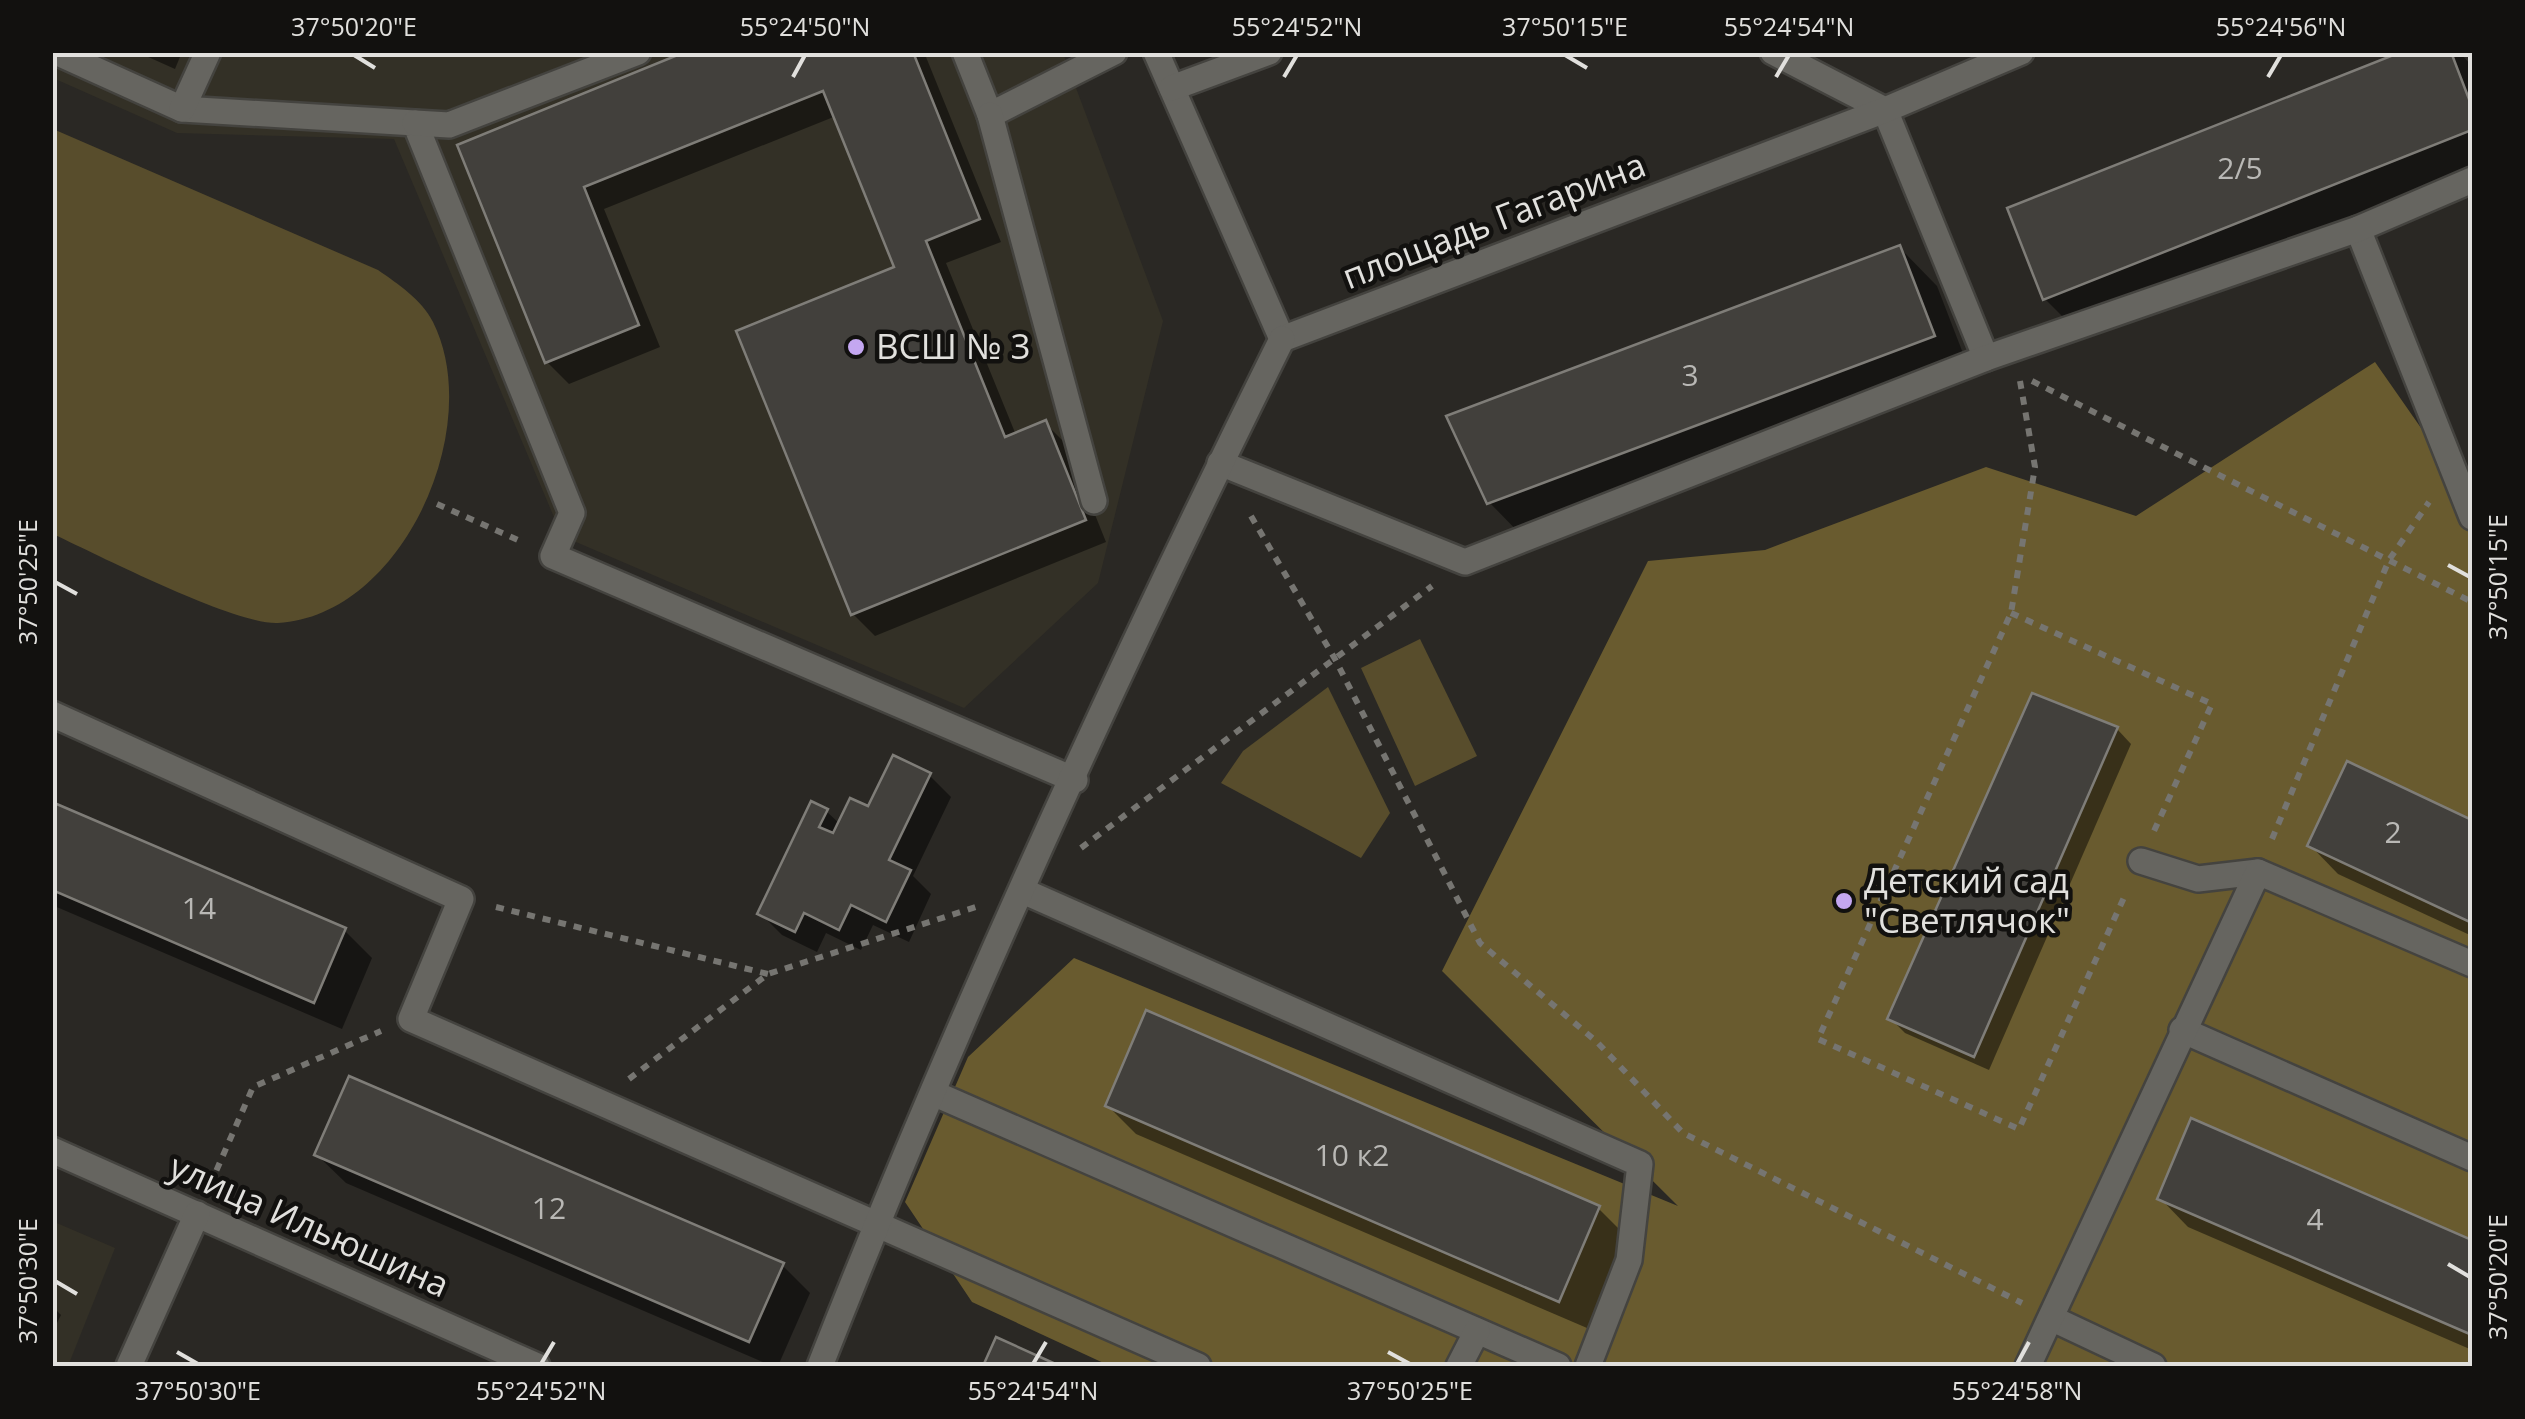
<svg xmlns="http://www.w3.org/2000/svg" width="2525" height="1419" font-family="'Open Sans',sans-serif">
	<rect width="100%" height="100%" fill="#2a2824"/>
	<g fill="#333026">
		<path d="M53,52L1063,53L1163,321L1098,583L964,708L562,536L394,139L177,133L53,78Z"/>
		<path d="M52,1221L115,1248L68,1366H53Z"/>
	</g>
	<g fill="#584d2c">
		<path d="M53,129L378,270C398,284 422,300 433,322C486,428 402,616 278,623C235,625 98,555 53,534Z"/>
		<path d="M1420,639L1477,756L1415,786L1361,668Z"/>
		<path d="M1328,687L1390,813L1361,858L1221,783L1243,751Z"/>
	</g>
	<path fill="#695b2f" d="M2375,362L2472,501V1366H1110L972,1302L905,1202L968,1057L1074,958L1678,1206L1442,971L1648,561L1765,550L1986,467L2136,516Z"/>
	<g fill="#0007">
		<path d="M137,52H182L175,69Z"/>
		<path d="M691,52H924L1001,242L946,263L1016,435L1045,423L1067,445L1106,542L875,636L853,614L897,268L836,116L604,209L660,347L569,384L547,362L460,146Z"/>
		<path d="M2407,52H2459L2472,66V182L2083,337L2045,299Z"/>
		<path d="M1900,248L1937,286L1971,374L1527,541L1489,502Z"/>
		<path d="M2117,729L2131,744L1989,1070L1905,1033L1890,1018Z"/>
		<path d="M2348,764L2472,823V936L2338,874L2310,845Z"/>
		<path d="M929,775L951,797L913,876L931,894L909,942L873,925L861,950L826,933L817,952L782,935L760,913L826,811L840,824Z"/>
		<path d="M52,805L344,930L372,958L342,1029L52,905Z"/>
		<path d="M1108,1106L1598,1208L1626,1236L1587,1328L1136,1134Z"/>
		<path d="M2192,1122L2472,1243V1350L2188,1227L2160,1198Z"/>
		<path d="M317,1155L782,1265L810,1293L778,1366H772L346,1183Z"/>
		<path d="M52,1306L61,1315L52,1333Z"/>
	</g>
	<g fill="#42403c" stroke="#7f7d78" stroke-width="2.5">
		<path d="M685,52H913L980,219L926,241L1005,437L1046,420L1086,520L851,615L736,331L894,267L823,91L584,187L639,325L545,363L457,145Z"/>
		<path d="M2401,52H2451L2472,107V130L2043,300L2007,208Z"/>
		<path d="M1900,245L1935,336L1487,504L1446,416Z"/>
		<path d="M2032,693L2118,727L1974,1057L1887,1019Z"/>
		<path d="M893,755L931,773L889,860L911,870L886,922L851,905L839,930L804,913L795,932L757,914L811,801L828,809L819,827L833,833L850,798L868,806Z"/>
		<path d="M2347,761L2472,820V923L2307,846Z"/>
		<path d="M52,802L346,928L314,1003L52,890Z"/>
		<path d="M1146,1010L1600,1206L1559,1302L1105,1106Z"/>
		<path d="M349,1076L784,1263L749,1342L314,1155Z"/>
		<path d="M2191,1118L2472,1240V1335L2157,1199Z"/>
		<path d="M996,1337L1060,1366H983Z"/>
	</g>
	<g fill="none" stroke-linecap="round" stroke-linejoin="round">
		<defs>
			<g id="minor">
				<path d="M56,52L182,109L415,123L572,513L553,556L1075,780"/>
				<path d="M965,52L990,115L1114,52"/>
				<path d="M1156,52L1282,339"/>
				<path d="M1773,52L1885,110L1986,358"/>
				<path d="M1172,88L1269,52"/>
				<path d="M182,109L208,52"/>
				<path d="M990,115L1094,501"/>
				<path d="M415,123L449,125L638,52"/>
				<path d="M2358,229L2472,517"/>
				<path d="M1282,339L1885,110L2021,52"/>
				<path d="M1220,463L1465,562L1986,358L2358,229L2472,180"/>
				<path d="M52,714L461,899L411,1019L1198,1366"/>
				<path d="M2141,861L2198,879L2258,872"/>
				<path d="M1023,891L1640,1164L1629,1260L1588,1366"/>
				<path d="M2182,1030L2472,1158"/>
				<path d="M933,1093L1558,1366"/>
				<path d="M52,1150L537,1366"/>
				<path d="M2051,1318L2153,1366"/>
				<path d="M129,1366L197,1214"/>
				<path d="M820,1366C957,1018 1115,675 1282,339"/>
				<path d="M1459,1366L1477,1331"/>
				<path d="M2028,1366L2258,872L2472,964"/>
			</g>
		</defs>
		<use href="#minor" stroke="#44433f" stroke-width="30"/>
		<g stroke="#767571" stroke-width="6" stroke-dasharray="8 8" stroke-linecap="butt">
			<path d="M2020,381L2035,467L2011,613L1818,1039L2019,1129L2126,893"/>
			<path d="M2032,381L2472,602"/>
			<path d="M437,504L520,541"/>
			<path d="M1251,516L1335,659L1480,943L1597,1042L1683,1133L2022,1303"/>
			<path d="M2011,613L2212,704L2154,831"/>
			<path d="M2272,839L2389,560L2429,502"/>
			<path d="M1081,848L1432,586"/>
			<path d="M496,907L768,974"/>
			<path d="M629,1079L768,974L976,907"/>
			<path d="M210,1185L253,1087L381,1031"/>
		</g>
		<use href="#minor" stroke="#666560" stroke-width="25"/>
	</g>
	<path fill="none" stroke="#e1e0dd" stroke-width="4" d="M354,55L375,68M1565,55L1587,68M793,77L805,55M1284,77L1297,55M1776,77L1789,55M2268,77L2281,55M2448,565L2470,577M55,582L77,594M2448,1264L2470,1277M55,1281L77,1294M177,1352L198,1364M1388,1352L1410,1364M541,1364L554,1342M1033,1364L1046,1342M2017,1364L2029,1342"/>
	<g fill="#c4a7f1" stroke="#12110f" stroke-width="4">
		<circle cx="856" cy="347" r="10"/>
		<circle cx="1844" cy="901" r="10"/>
	</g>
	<g text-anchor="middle" stroke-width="9" stroke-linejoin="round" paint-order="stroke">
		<g font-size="30" fill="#b9b8b5">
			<text x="2240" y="179">2/5</text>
			<text x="1690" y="386">3</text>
			<text x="2393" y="843">2</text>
			<text x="199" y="919">14</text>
			<text x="1352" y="1166">10 к2</text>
			<text x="549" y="1219">12</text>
			<text x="2315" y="1230">4</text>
		</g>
		<g font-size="35" fill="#e1e0dd" stroke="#12110f">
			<text transform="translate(1494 221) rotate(-21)" y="12">площадь Гагарина</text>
			<text transform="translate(309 1226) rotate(24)" y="12">улица Ильюшина</text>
		</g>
		<g font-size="35" fill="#e1e0dd" stroke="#12110f" text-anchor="start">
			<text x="876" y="359">ВСШ № 3</text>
			<text x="1864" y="893">Детский сад<tspan x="1864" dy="40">"Светлячок"</tspan></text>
		</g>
	</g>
	<rect width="2525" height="1419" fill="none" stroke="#12110f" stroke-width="110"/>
	<rect x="55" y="55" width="2415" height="1309" fill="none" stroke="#e1e0dd" stroke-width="4"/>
	<g font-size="25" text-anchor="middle" fill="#e1e0dd">
		<text x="354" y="36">37°50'20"E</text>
		<text x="805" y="36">55°24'50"N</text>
		<text x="1297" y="36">55°24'52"N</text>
		<text x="1565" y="36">37°50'15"E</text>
		<text x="1789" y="36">55°24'54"N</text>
		<text x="2281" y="36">55°24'56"N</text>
		<text transform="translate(2498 577) rotate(-90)" y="9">37°50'15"E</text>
		<text transform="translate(28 582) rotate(-90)" y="9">37°50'25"E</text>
		<text transform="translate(2498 1277) rotate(-90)" y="9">37°50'20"E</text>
		<text transform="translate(28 1281) rotate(-90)" y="9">37°50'30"E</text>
		<text x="198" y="1400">37°50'30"E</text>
		<text x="541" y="1400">55°24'52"N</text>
		<text x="1033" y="1400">55°24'54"N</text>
		<text x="1410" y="1400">37°50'25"E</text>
		<text x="2017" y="1400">55°24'58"N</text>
	</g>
</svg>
